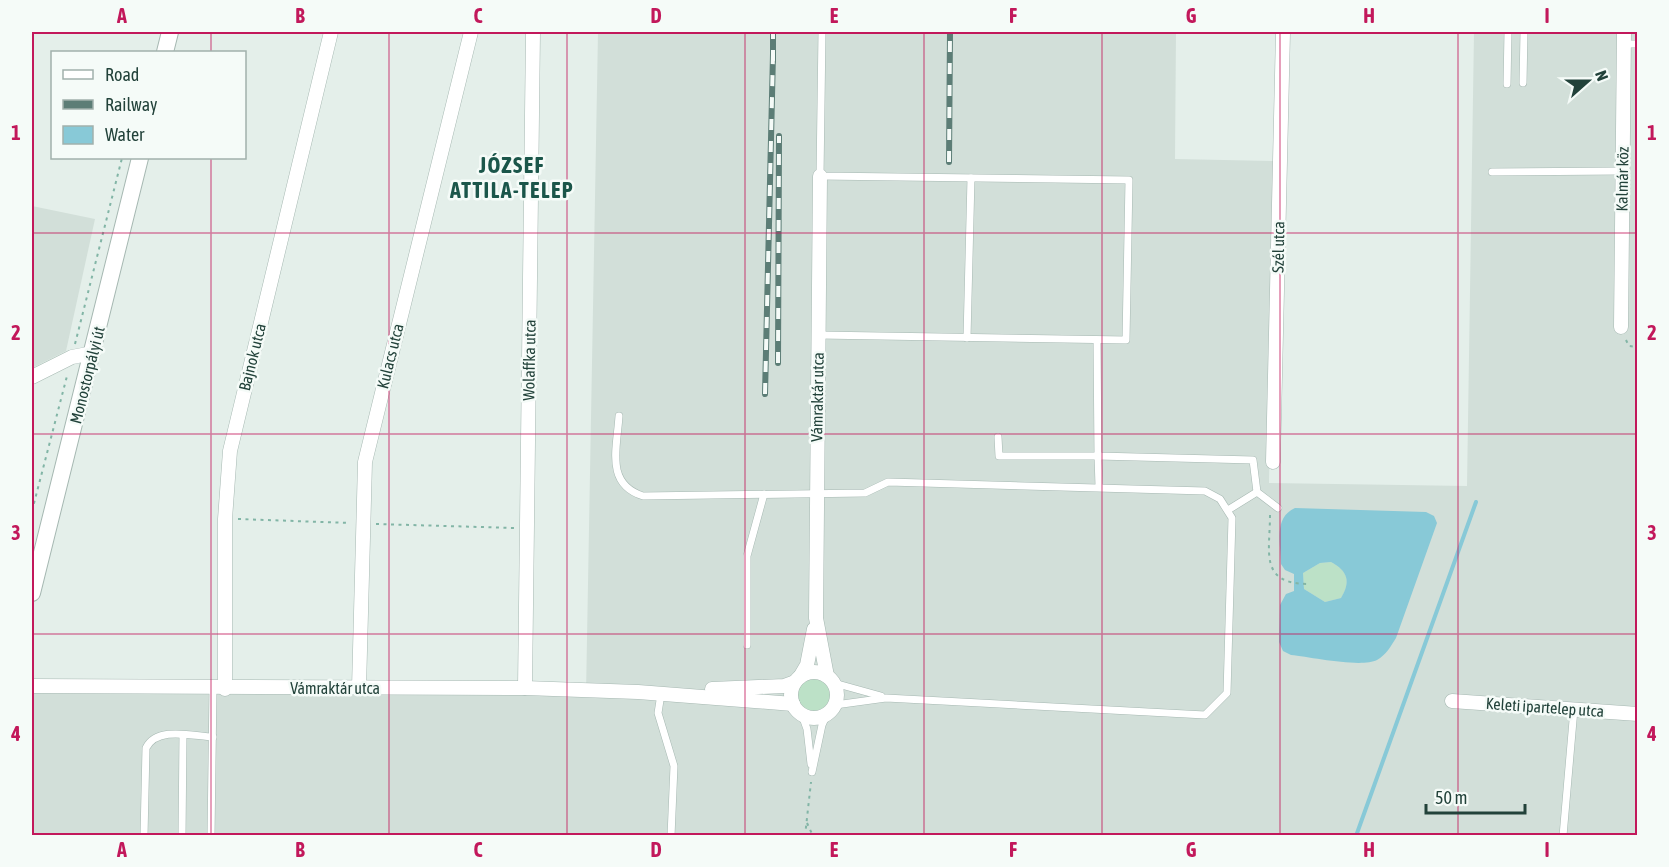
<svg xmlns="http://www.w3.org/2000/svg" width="1669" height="867" font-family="'Asap Condensed',sans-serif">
	<rect width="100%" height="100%" fill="#e4efea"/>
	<g fill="#d2dfd9">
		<path d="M598,32H1176L1175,159L1275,161L1269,483L1467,486L1474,32H1637V835L32,836V690L586,694Z"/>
		<path d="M32,206L95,219L66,351L32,368Z"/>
	</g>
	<g fill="#bce1c7">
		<path d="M1331,562C1348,571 1351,582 1341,598L1325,602L1304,589L1303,573L1320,563Z"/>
		<circle cx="814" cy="695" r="16"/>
	</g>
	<path fill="#88c9d7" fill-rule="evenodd" d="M1295,508L1426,512L1434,516L1437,523L1396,638C1391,646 1386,655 1377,660C1361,668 1311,657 1291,655L1283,651L1279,642L1280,605L1286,594L1294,591V574L1285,570L1281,564C1281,543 1273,518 1295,508ZM1331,562C1348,571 1351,582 1341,598L1325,602L1304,589L1303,573L1320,563Z"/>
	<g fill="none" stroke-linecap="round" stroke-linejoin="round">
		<path stroke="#88c9d7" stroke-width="4" d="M1356,836L1476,502"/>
		<defs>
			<g id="service">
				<path d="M1624,44H1638"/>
				<path d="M1523,83L1524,32"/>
				<path d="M1507,84L1508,32"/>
				<path d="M1492,172L1622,171"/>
				<path d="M819,335L1126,340L1129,180L820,176L822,32"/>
				<path d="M967,338L971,178"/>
				<path d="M1097,340L1098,456L1253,460L1257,492L1278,508"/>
				<path d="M619,416C617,448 605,484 643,496L865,493L888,482L1205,491L1220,499L1232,518L1227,693L1205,715L886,698L835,705"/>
				<path d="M998,437L999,456H1098L1099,486"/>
				<path d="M1228,510L1257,492"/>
				<path d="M747,645V556L764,494"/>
				<path d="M834,683L881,696"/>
				<path d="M661,694L658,713L674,766L671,836"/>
				<path d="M802,715L807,729L811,764"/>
				<path d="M812,772L822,725L827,714"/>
				<path d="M144,836L146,748C157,726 192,736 213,737"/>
				<path d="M182,836L183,735"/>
				<path d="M211,836L213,689"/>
				<path d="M1563,836L1574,709"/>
			</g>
			<g id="minor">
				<path d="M820,176L816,618L827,676"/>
				<path d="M1621,327L1624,32"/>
				<path d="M32,377L72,357L93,353"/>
				<path d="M1273,462L1283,32"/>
				<circle cx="814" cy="695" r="23"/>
				<path d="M800,677L807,665L814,629"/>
				<path d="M32,686L525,688L638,692L793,704"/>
				<path d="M359,688L365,462L471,32"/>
				<path d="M525,688L533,32"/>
				<path d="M225,689V519L230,451L331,32"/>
				<path d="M712,689L784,686L795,682"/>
				<path d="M1452,701L1638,714"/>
			</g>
			<g id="tertiary">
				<path d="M165,52L170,32"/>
				<path d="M32,593L140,158"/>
			</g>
		</defs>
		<use href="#service" stroke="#a6b8b2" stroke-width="8"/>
		<use href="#minor" stroke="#a6b8b2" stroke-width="15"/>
		<use href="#tertiary" stroke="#a6b8b2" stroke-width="18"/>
		<g stroke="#82b5a6" stroke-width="2" stroke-dasharray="3 4.5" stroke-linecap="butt">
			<path d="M1626,340L1629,346L1638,347"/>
			<path d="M75,344L122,158"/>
			<path d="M32,511L67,376"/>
			<path d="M1270,515C1270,552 1259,583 1307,584"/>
			<path d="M238,519L350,523"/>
			<path d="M376,524L515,528"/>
			<path d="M807,823L813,836"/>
			<path d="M805,836L811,782"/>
		</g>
		<use href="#service" stroke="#fff" stroke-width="7"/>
		<use href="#minor" stroke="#fff" stroke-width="14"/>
		<use href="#tertiary" stroke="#fff" stroke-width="16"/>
		<defs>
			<g id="rail">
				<path d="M773,61V32"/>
				<path d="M949,162L950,32"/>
				<path d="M778,363L779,136"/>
				<path d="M765,394L773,54"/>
			</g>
		</defs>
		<use href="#rail" stroke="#5c7d76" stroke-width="6"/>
		<use href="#rail" stroke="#f5fbf8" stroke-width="4" stroke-dasharray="11" stroke-linecap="butt"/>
	</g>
	<path fill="none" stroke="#c2185b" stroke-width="1.5" stroke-opacity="0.55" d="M211,32V52M389,32V836M567,32V836M745,32V836M924,32V836M1102,32V836M1280,32V836M1458,32V836M211,158V836M32,233H1638M32,434H1638M32,634H1638"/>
	<g text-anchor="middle" stroke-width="5" stroke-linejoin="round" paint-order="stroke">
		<g font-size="16" fill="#22423a" stroke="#f5fbf8">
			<text transform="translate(1622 179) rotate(-89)" y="6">Kalmár köz</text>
			<text transform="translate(1278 247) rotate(-89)" y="6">Szél utca</text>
			<text transform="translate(390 356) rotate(-76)" y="6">Kulacs utca</text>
			<text transform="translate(252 357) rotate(-76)" y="6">Bajnok utca</text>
			<text transform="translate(529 360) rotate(-89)" y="6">Wolaffka utca</text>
			<text transform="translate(87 375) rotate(-76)" y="6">Monostorpályi út</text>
			<text transform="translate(817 397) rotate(-89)" y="6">Vámraktár utca</text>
			<text x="335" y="694">Vámraktár utca</text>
			<text transform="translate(1545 707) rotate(4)" y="6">Keleti ipartelep utca</text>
		</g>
		<g font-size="22" font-weight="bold" letter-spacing="1.5" fill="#1b564a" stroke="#f5fbf8">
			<text x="512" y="173">JÓZSEF<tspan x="512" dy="25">ATTILA-TELEP</tspan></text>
		</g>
	</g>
	<rect width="1669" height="867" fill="none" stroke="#f5fbf8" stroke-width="66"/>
	<rect x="51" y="51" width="195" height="108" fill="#f5fbf8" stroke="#a1b1ac" stroke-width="1.5"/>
	<rect x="63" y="70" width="30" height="9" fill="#ffffff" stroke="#a1b1ac" stroke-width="1.5"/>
	<text x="105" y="81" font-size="18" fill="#22423a">Road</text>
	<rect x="63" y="100" width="30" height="9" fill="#5c7d76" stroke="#a1b1ac" stroke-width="1.5"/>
	<text x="105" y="111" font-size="18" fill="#22423a">Railway</text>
	<rect x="63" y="126" width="30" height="18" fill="#88c9d7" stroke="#a1b1ac" stroke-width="1.5"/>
	<text x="105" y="141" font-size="18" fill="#22423a">Water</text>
	<g transform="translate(1588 81) rotate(69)" stroke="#f5fbf8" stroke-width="4.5" paint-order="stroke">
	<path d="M0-4.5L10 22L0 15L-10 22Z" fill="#22423a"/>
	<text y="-9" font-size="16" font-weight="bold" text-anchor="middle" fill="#22423a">N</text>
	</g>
	<path d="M1426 804v9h99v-9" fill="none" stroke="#22423a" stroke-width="3"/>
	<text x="1435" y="804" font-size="18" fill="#22423a" stroke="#f5fbf8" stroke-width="4.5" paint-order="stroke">50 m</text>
	<rect x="33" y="33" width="1603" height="801" fill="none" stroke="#c2185b" stroke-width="2"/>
	<g font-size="20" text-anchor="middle" font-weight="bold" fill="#c2185b">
		<text x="122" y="23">A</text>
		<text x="300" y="23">B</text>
		<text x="478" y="23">C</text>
		<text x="656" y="23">D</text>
		<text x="834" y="23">E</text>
		<text x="1013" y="23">F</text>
		<text x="1191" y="23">G</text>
		<text x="1369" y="23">H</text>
		<text x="1547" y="23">I</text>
		<text x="16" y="140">1</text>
		<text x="1652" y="140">1</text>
		<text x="16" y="340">2</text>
		<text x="1652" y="340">2</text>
		<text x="16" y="540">3</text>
		<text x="1652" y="540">3</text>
		<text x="16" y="741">4</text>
		<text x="1652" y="741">4</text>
		<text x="122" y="857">A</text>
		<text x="300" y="857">B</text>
		<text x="478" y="857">C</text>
		<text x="656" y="857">D</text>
		<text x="834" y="857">E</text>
		<text x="1013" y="857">F</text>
		<text x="1191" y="857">G</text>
		<text x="1369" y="857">H</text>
		<text x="1547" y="857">I</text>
	</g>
</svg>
